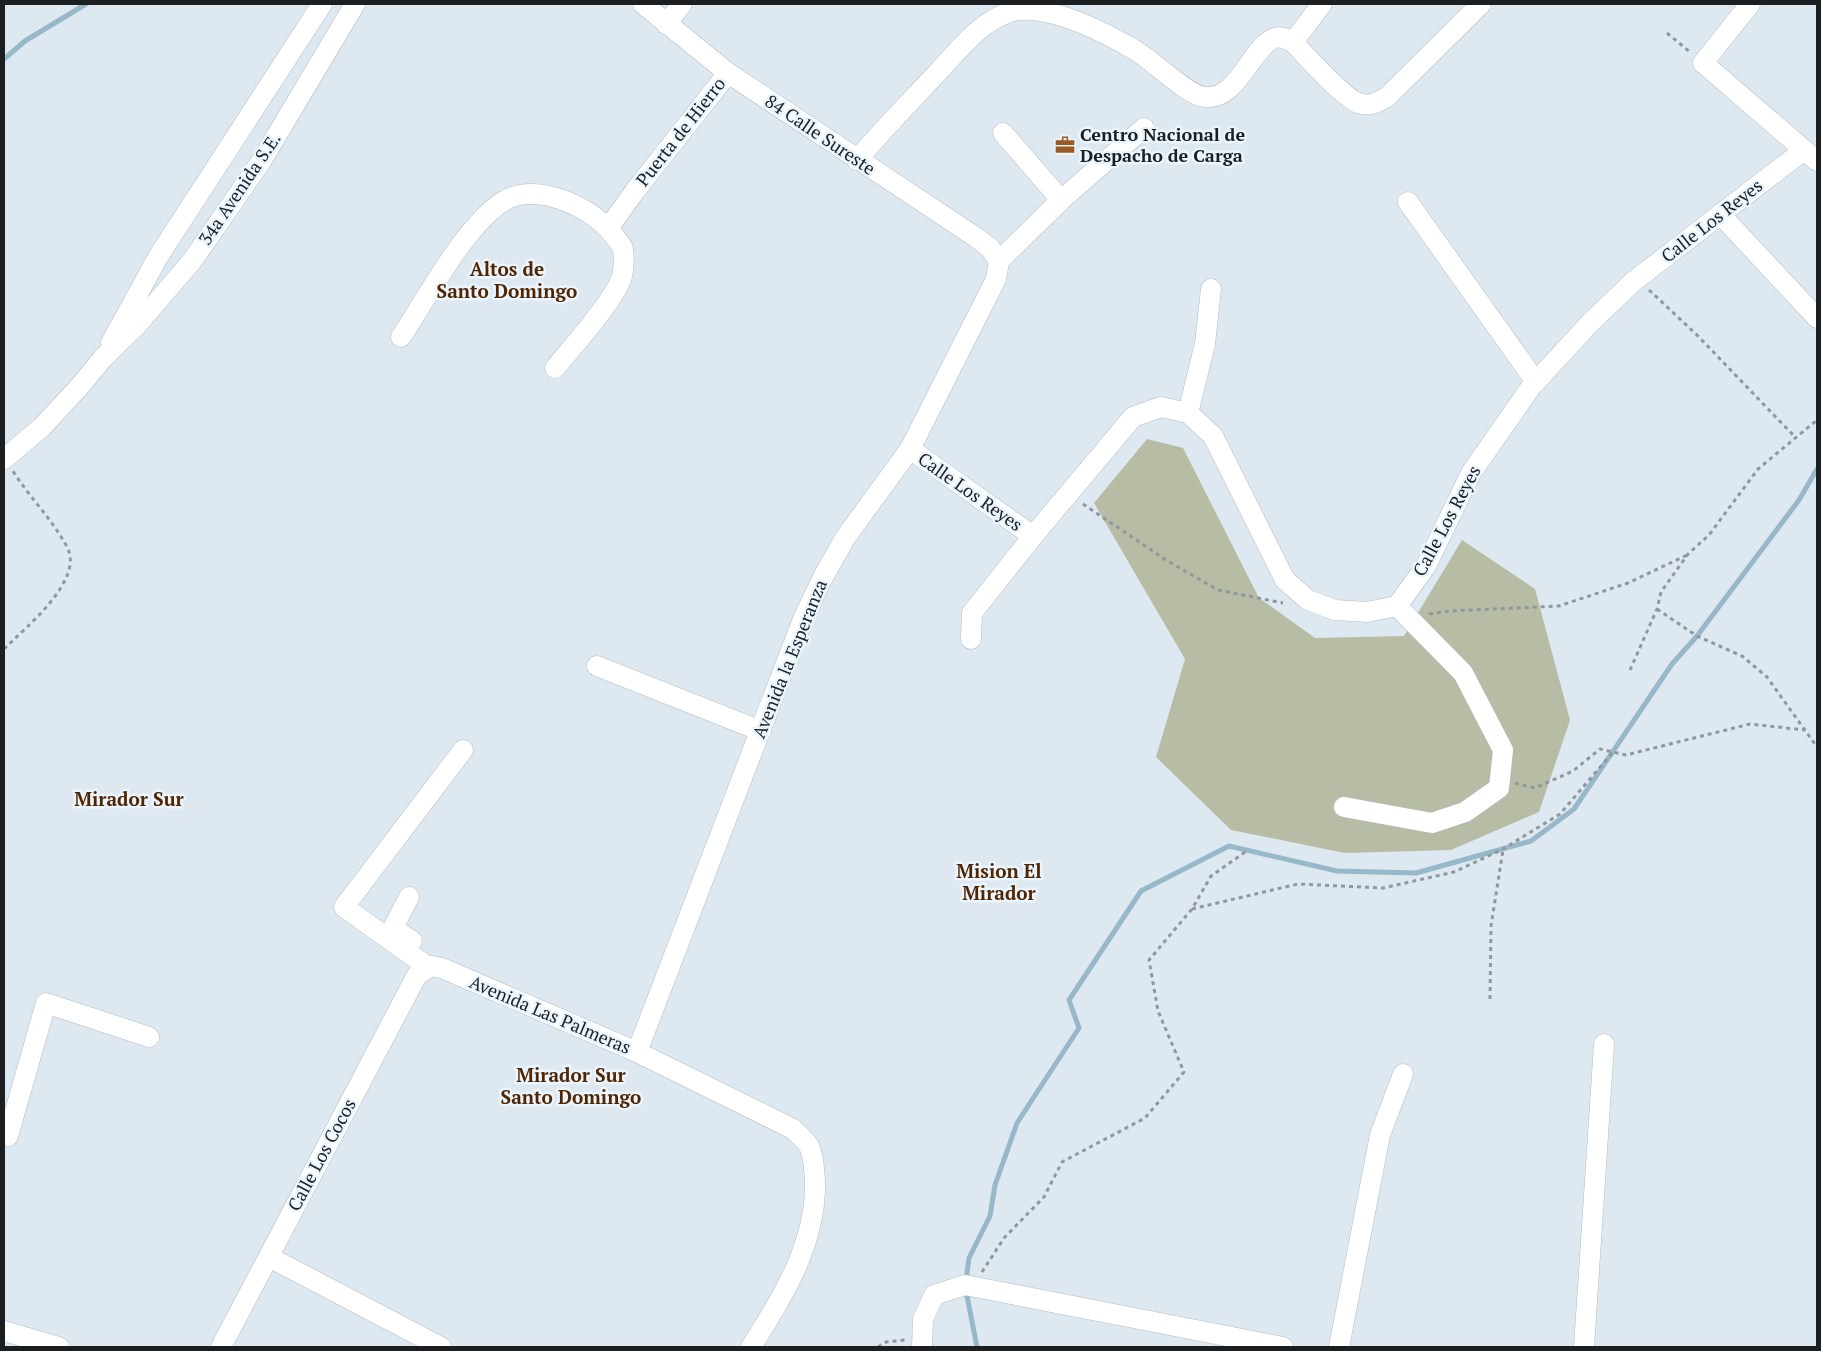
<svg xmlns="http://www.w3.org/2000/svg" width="1821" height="1351" font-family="'PT Serif',serif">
	<rect width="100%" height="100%" fill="#dde8f0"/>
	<path fill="#b7bca5" d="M1147,439L1183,448L1259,598L1315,638L1404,636L1462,540L1535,589L1570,720L1539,812L1451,850L1345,853L1231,830L1156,757L1185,659L1094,503Z"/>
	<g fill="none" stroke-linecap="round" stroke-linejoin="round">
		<g stroke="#97b8c9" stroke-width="5">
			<path d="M4,59L25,41L86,4"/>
			<path d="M966,1280L969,1258L990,1216L995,1185L1017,1123L1079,1028L1069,1000L1141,891L1229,846L1337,871L1416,873L1531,841L1574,809L1672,664L1697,636L1799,500L1817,469"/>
			<path d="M966,1291L977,1347"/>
		</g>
		<defs>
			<g id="minor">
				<path d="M643,4L728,73L977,238L990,248L999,261"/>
				<path d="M1750,4L1703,63L1817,161"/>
				<path d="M666,24L682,4"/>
				<path d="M1293,42L1322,4"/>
				<path d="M1003,133L1061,200"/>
				<path d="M857,160C883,129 912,100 939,71C953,56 972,33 988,23C996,18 1011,10 1020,10C1054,7 1104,32 1133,49C1153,60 1186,95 1205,97C1238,101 1252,45 1275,38C1281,36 1287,39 1293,42C1306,56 1343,97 1358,103C1370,107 1378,102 1387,97L1481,4"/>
				<path d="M1408,202L1536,382"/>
				<path d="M1720,214L1817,318"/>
				<path d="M609,227L635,191L728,73"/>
				<path d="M999,261L1061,200L1144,128"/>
				<path d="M401,337C426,299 467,223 504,201C537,181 595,208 615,237C617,240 622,245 623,249C624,257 624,268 622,276C617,297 571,349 555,368"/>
				<path d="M111,343L158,257L322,4"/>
				<path d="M1188,413L1205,344L1211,289"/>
				<path d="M910,449L1033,536L1133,417L1161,407L1188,413L1213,436L1285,580L1308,600L1335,610L1367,612L1397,606L1426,566L1471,473L1531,387L1591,322L1634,281L1804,150"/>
				<path d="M4,459L42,427L80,386L103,358L137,325L192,261L262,160L355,4"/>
				<path d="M971,639L972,613L1033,536"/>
				<path d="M597,666L761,731"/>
				<path d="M1344,807L1432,823L1465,812L1499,788L1503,750L1463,673L1397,606"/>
				<path d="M409,897L393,928L412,941"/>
				<path d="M428,967L344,907L463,750"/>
				<path d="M637,1052L803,619L822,579L845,538L910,449L996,279L999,261"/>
				<path d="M4,1135L8,1136L46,1003L149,1037"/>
				<path d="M269,1257L441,1347"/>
				<path d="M4,1331L59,1347"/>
				<path d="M221,1347L417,975L432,966L442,968L637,1052L793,1129C798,1134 805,1140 809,1146C814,1156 814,1170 815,1180C817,1242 783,1297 751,1347"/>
				<path d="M922,1347L923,1319L934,1295L965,1285L1283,1347"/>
				<path d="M1339,1347L1380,1135L1403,1074"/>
				<path d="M1584,1347L1604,1044"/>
			</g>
		</defs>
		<use href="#minor" stroke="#b3bdc5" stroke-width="21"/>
		<g stroke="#90989e" stroke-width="3" stroke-dasharray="4 4" stroke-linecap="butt">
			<path d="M1667,33L1690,52"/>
			<path d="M1649,290L1696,334L1796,438"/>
			<path d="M1083,504L1166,560L1218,590L1283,603"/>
			<path d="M1657,609L1697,636L1742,656L1767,677L1817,747"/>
			<path d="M1429,614L1449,611L1559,606L1628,583L1687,555"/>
			<path d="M4,649C25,628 85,580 67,547C53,520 29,497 13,471"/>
			<path d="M1630,670L1657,609L1661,592L1688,554L1709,535L1758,469L1817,420"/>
			<path d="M1515,783L1535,788L1573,771L1600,749L1626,755L1750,724L1805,730"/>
			<path d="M1192,909L1298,884L1383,888L1454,872L1503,849L1560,814L1613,752"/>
			<path d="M1490,999L1491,926L1503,850"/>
			<path d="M982,1272L1004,1238L1044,1197L1062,1162L1145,1118L1184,1072L1158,1011L1149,960L1192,909L1211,876L1248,850"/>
			<path d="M878,1347L886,1342L905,1340"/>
		</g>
		<use href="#minor" stroke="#fff" stroke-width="20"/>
	</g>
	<defs>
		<symbol id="office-bare" viewBox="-9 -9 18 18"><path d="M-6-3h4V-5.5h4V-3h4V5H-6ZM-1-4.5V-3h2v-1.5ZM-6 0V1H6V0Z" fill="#9b5a25" stroke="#eaf5fd" stroke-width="2.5" paint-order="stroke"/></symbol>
	</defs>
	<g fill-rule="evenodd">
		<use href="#office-bare" x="1051" y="131" width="28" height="28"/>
	</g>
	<g text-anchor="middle" stroke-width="5" stroke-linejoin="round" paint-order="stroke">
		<g font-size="18" fill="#1b1f22" stroke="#eaf5fd">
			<text transform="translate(681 132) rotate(-52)" y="6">Puerta de Hierro</text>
			<text transform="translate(820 135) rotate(34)" y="6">84 Calle Sureste</text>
			<text transform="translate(240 189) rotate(-56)" y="6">34a Avenida S.E.</text>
			<text transform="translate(1712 221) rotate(-38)" y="6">Calle Los Reyes</text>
			<text transform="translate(970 492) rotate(35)" y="6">Calle Los Reyes</text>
			<text transform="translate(1447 521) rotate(-62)" y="6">Calle Los Reyes</text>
			<text transform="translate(790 659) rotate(-68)" y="6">Avenida la Esperanza</text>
			<text transform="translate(550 1015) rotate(23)" y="6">Avenida Las Palmeras</text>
			<text transform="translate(322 1155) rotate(-62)" y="6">Calle Los Cocos</text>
		</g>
		<g font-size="18" font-weight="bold" fill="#1b1f22" stroke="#eaf5fd" text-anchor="start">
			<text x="1080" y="141">Centro Nacional de<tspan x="1080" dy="21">Despacho de Carga</tspan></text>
		</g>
		<g font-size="19" font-weight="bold" fill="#502500" stroke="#eaf5fd">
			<text x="507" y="276">Altos de<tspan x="507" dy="22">Santo Domingo</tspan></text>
			<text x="129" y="806">Mirador Sur</text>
			<text x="999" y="878">Mision El<tspan x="999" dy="22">Mirador</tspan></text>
			<text x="571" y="1082">Mirador Sur<tspan x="571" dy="22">Santo Domingo</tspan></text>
		</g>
	</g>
	<rect width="1821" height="1351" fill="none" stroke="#1b1f22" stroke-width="10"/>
</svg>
